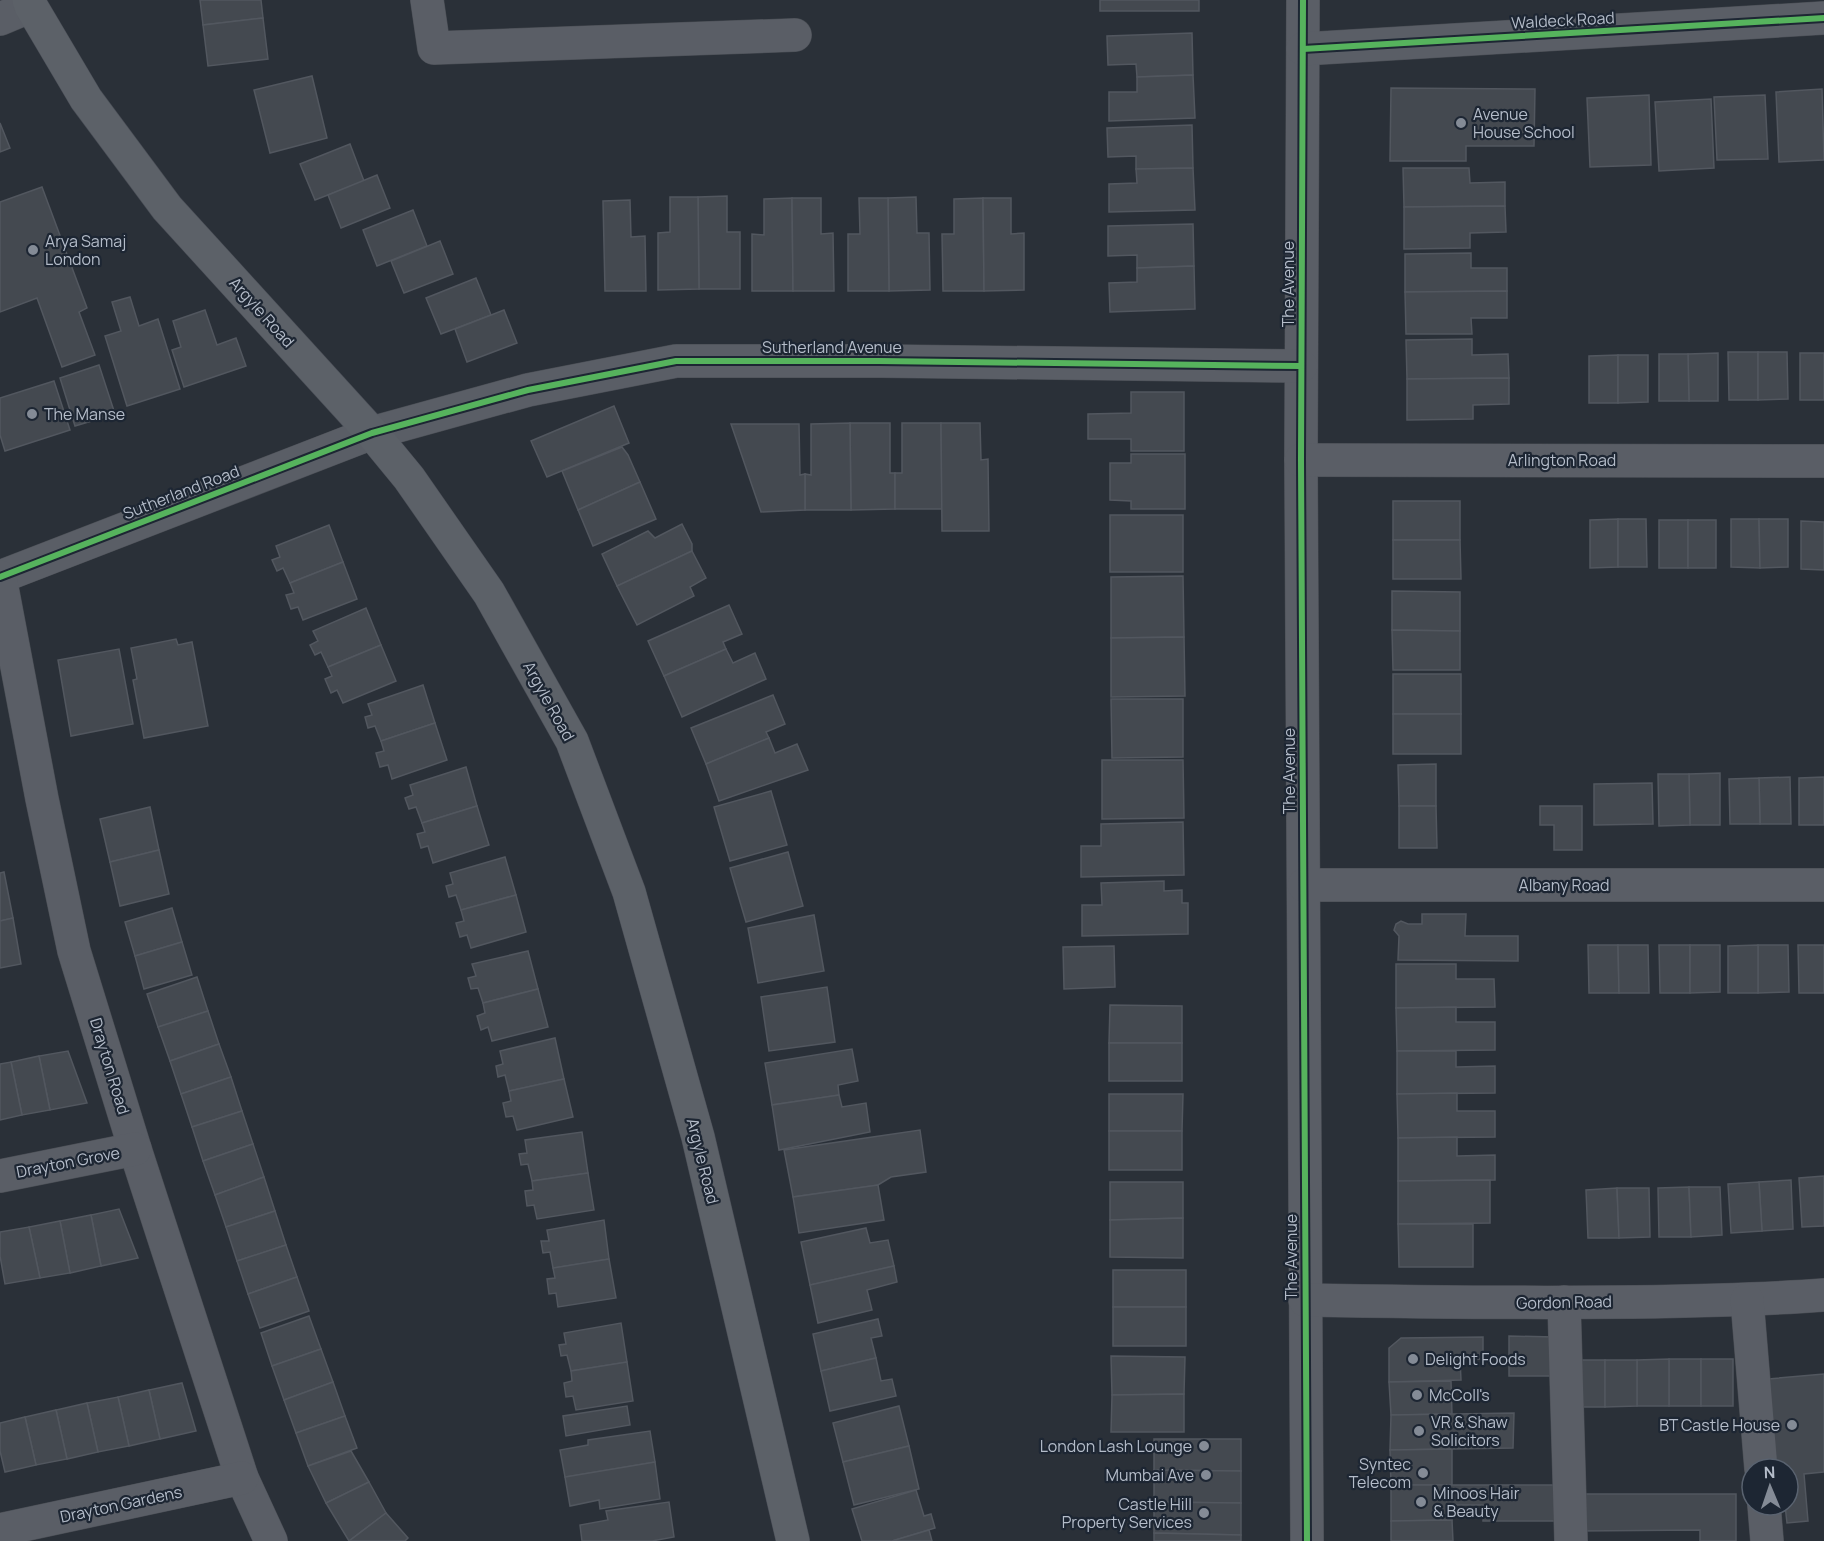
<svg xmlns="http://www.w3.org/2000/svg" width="1824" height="1541" font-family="Manrope,sans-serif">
	<rect width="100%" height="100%" fill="#2a3038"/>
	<g fill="#444950" stroke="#52575f" stroke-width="1.5">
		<path d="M200,0H261L263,18L203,25Z"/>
		<rect x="1100" y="0" width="99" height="11"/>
		<path d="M263,18L268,59L208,66L203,25Z"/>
		<path d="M1192,33L1193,75L1137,77L1136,64L1108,65L1107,36Z"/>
		<path d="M1193,75L1195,118L1109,121V92H1137V77Z"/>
		<path d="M312,76L327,138L270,153L254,90Z"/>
		<path d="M1391,88L1535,89L1534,146H1466V161H1390Z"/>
		<path d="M1822,89L1824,160L1779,162L1776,92Z"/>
		<path d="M1649,95L1651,165L1590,167L1587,98Z"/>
		<path d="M1765,95L1768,159L1717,160L1714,97Z"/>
		<path d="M1711,99L1714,168L1659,171L1655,102Z"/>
		<path d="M0,123L10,148L0,152Z"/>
		<path d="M1192,125L1193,168L1136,169V156L1108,157L1107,128Z"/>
		<path d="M350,144L364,181L315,200L300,164Z"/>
		<path d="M1193,168L1195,210L1109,212V184L1137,183L1136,169Z"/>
		<path d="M1403,168H1469L1470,183L1505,182V206L1404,207Z"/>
		<path d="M377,175L390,208L341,228L328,195Z"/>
		<path d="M42,187L87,308L79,312L95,355L62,367L37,298L0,312V202Z"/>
		<path d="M727,196V232H740V289H699L698,197Z"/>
		<path d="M670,197H698L699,289L658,290V233L670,232Z"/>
		<path d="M916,197L917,233H929L930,290L889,291L888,198Z"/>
		<path d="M792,198L793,291H752V234L764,235V199Z"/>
		<path d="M792,198H821V234L833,233L834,291H793Z"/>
		<path d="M859,198H888L889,291H848V234H860Z"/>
		<path d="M983,198L984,291H943L942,234H954V199Z"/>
		<path d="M983,198H1011V234L1024,233V290L984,291Z"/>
		<path d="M630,200L631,237L645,236L646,291H605L603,201Z"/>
		<path d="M1505,206L1506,232L1470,233V248L1404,249V207Z"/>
		<path d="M413,210L427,246L377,266L363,230Z"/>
		<path d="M1193,224L1194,266L1137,268V255L1108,256V226Z"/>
		<path d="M440,241L453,274L404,293L391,261Z"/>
		<path d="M1471,253V268H1507V291L1405,292V254Z"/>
		<path d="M1194,266L1195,309L1110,312L1109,283L1137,282V268Z"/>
		<path d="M476,278L491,315L441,334L426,298Z"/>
		<path d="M1507,291V318H1471L1472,334H1406L1405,292Z"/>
		<path d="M130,297L139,326L158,319L180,389L127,406L105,336L121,331L112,302Z"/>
		<path d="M205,310L217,345L236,338L246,366L184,387L172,350L181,347L173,321Z"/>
		<path d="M504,310L517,343L467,362L455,329Z"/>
		<path d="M1472,339V355L1508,354L1509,378L1407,379L1406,340Z"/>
		<path d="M1728,352H1758V400H1729Z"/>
		<path d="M1758,352H1787L1788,399L1758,400Z"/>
		<path d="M1718,353V401H1689L1688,354Z"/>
		<rect x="1800" y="353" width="24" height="47"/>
		<path d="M1659,354H1688L1689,401H1659Z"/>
		<path d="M1618,355V403H1589V356Z"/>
		<path d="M1618,355H1648V402L1618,403Z"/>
		<path d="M99,365L115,414L75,426L60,378Z"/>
		<path d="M1509,378V404L1473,405V419L1407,420V379Z"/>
		<path d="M54,381L70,430L5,451L0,435V398Z"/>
		<path d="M1131,392H1184V451H1131V439H1088V414L1131,413Z"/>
		<path d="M614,406L629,443L547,477L531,441Z"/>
		<path d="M850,423H890V473H895V509L851,510Z"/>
		<path d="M850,423L851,510H805V474L811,475V424Z"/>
		<path d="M902,423H941L942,509H895V473H902Z"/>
		<path d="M941,423H980L981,460L988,459L989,531H942Z"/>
		<path d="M731,424H799L800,475L805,474V510L761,512Z"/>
		<path d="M622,447L628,455L640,482L578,510L562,471Z"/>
		<path d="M1131,454H1185V509H1131V501L1110,500V463H1131Z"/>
		<path d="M640,482L656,519L593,546L578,510Z"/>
		<rect x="1393" y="501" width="67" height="39"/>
		<rect x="1110" y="515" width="73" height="57"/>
		<path d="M1618,519V567L1590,568V520Z"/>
		<path d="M1618,519H1646L1647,567H1618Z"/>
		<path d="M1731,519H1759L1760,568L1731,567Z"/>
		<path d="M1759,519H1788V567L1760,568Z"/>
		<rect x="1659" y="520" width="29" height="48"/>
		<rect x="1688" y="520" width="28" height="48"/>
		<path d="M1801,521L1824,522V570L1801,569Z"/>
		<path d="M682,524L692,544V551L617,586L602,554L648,531L655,538Z"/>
		<path d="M329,525L343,562L290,583L283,568L277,571L272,560L280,557L276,546Z"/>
		<path d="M1393,540H1460L1461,579H1393Z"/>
		<path d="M692,551L706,578L690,587L694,596L637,625L617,586Z"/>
		<path d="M343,562L357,599L303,620L298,607L291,609L286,595L294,593L290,583Z"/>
		<path d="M1183,576L1184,637L1111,638V577Z"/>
		<path d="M1392,591L1460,592V631L1392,630Z"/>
		<path d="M729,605L742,634L723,642L726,649L664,676L648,641Z"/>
		<path d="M366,608L381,645L328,667L321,652L315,655L310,645L318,641L313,631Z"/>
		<path d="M1392,630L1460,631V670H1393Z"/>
		<path d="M1184,637L1185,696L1111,697V638Z"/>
		<path d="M176,639L178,645L192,642L208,726L144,738L133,680L137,679L131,648Z"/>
		<path d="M381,645L396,681L343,703L337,690L331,693L325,679L332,676L328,667Z"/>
		<path d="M119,649L133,724L71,736L58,660Z"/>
		<path d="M726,649L733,663L755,653L766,679L682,717L664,676Z"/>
		<rect x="1393" y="674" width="68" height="40"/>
		<path d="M423,685L435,723L381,741L375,726L368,728L365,717L372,715L368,704Z"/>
		<path d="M773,695L785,724L766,732L769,738L706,764L691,728Z"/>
		<path d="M1111,699H1183V757L1112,758Z"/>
		<rect x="1393" y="714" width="68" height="40"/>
		<path d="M435,723L447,760L392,779L388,765L380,767L376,753L384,751L381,741Z"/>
		<path d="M769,738L775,753L797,744L808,770L719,801L706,764Z"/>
		<path d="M1102,760H1183L1184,818L1102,819Z"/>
		<path d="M1436,764V806H1399L1398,765Z"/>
		<path d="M466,767L477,806L422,823L416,807L409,809L405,798L413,795L410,785Z"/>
		<path d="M1720,773V825H1690L1689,774Z"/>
		<path d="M1658,774H1689L1690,825L1659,826Z"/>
		<path d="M1790,777L1791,824H1760L1759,778Z"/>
		<path d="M1824,777V825H1799V778Z"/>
		<path d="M1759,778L1760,824H1730L1729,779Z"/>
		<path d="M1652,783L1653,824L1594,825V784Z"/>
		<path d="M771,791L787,845L730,861L714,807Z"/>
		<path d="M477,806L489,845L433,863L428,846L421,848L417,834L425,832L422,823Z"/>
		<path d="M1399,806H1436L1437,848H1399Z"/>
		<path d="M1540,806H1582V850H1554V825H1540Z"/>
		<path d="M150,807L159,850L110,862L100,819Z"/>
		<path d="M1183,822L1184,875L1081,877V846H1101V824Z"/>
		<path d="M159,850L169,894L120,906L110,862Z"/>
		<path d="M788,852L803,906L746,922L730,868Z"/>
		<path d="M505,857L516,895L461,910L456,895L449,897L446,886L453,884L450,873Z"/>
		<path d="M4,872L13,918L0,921V873Z"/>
		<path d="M1164,881V891L1182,890V903H1188V934L1082,936V905H1102L1101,883Z"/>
		<path d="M516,895L526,932L471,948L467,935L460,937L456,923L464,921L461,910Z"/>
		<path d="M172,908L182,942L135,956L125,922Z"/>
		<path d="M1422,914H1466L1465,936H1518V961L1398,960L1399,936L1394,930L1396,924L1401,921L1408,924H1422Z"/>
		<path d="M814,915L824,971L758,983L748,928Z"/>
		<path d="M13,918L21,964L0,968V921Z"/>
		<path d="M182,942L192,975L144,989L135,956Z"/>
		<path d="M1588,945H1618L1619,993H1589Z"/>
		<path d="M1618,945H1648L1649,993H1619Z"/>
		<path d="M1659,945H1690V993H1660Z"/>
		<path d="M1690,945H1720V992L1690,993Z"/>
		<path d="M1758,945H1788L1789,992L1758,993Z"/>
		<path d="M1758,945V993H1728V946Z"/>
		<path d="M1798,945H1824V993H1799Z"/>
		<path d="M1114,946L1115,987L1064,989L1063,947Z"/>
		<path d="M528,951L538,989L483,1003L478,988L471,989L468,978L476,976L472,964Z"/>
		<path d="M1396,964H1456V979H1494L1495,1007L1396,1008Z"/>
		<path d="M197,977L208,1011L158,1027L147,994Z"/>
		<path d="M827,987L835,1042L769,1051L761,997Z"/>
		<path d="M538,989L548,1027L492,1041L488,1027L481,1030L477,1016L485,1013L483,1003Z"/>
		<path d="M1110,1005L1182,1006V1043H1109Z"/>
		<path d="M1456,1007V1022H1495V1050L1397,1051L1396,1008Z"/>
		<path d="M208,1011L219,1044L170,1061L158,1027Z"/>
		<path d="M555,1038L564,1079L509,1091L505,1075L498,1077L496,1066L503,1064L500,1051Z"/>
		<rect x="1109" y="1043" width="73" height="38"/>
		<path d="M219,1044L231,1077L181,1094L170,1061Z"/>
		<path d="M852,1049L858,1081L838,1085L839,1095L772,1105L765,1063Z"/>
		<path d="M68,1051L87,1103L50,1110L39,1056Z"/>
		<path d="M1397,1051H1456V1067L1495,1066V1093L1397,1094Z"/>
		<path d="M39,1056L50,1110L22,1115L11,1062Z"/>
		<path d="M11,1062L22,1115L0,1120V1064Z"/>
		<path d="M231,1077L242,1111L192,1127L181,1094Z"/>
		<path d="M564,1079L573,1117L517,1130L513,1116L506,1117L503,1103L511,1101L509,1091Z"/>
		<path d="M1457,1093V1111H1495V1137L1398,1138L1397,1094Z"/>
		<path d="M1109,1094H1183L1182,1131H1109Z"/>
		<path d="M839,1095L842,1107L866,1103L870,1132L779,1150L772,1105Z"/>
		<path d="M242,1111L253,1144L203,1161L192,1127Z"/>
		<path d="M920,1130L926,1172L891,1177L878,1185L793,1197L784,1150Z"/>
		<rect x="1109" y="1131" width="73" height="39"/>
		<path d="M582,1132L588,1173L532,1181L528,1164L521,1165L519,1154L527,1153L525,1140Z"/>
		<path d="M1457,1137V1156L1495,1155V1180L1398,1181V1138Z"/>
		<path d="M253,1144L264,1177L215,1195L203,1161Z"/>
		<path d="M588,1173L594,1210L537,1219L534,1205L527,1206L525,1191L533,1190L532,1181Z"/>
		<path d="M1824,1176V1226L1802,1227L1799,1178Z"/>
		<path d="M264,1177L275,1211L226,1227L215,1195Z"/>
		<path d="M1490,1180V1223L1398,1224V1181Z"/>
		<path d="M1791,1180L1793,1229L1762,1231L1759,1182Z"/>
		<path d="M1110,1182H1183V1218L1110,1220Z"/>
		<path d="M1759,1182L1762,1231L1731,1233L1728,1184Z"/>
		<path d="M878,1185L884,1220L799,1233L793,1197Z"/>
		<path d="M1689,1187L1691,1237H1659L1658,1188Z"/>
		<path d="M1689,1187H1720L1722,1235L1691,1237Z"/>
		<path d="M1617,1188L1619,1238H1588L1586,1190Z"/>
		<path d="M1617,1188H1649L1650,1237L1619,1238Z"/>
		<path d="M119,1209L138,1258L101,1266L91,1215Z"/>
		<path d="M275,1211L286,1245L237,1261L226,1227Z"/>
		<path d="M91,1215L101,1266L70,1273L60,1221Z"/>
		<path d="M1183,1218V1258L1110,1257V1220Z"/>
		<path d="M604,1220L609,1259L553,1268L550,1252L543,1253L541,1241H549L547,1230Z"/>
		<path d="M60,1221L70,1273L40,1278L29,1227Z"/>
		<path d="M1398,1224H1473V1267H1399Z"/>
		<path d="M29,1227L40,1278L5,1284L0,1256V1232Z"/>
		<path d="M866,1228L870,1243L888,1240L894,1266L810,1285L801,1242Z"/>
		<path d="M286,1245L297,1277L248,1294L237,1261Z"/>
		<path d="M609,1259L616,1298L558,1307L556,1293L549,1294L547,1279L555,1278L553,1268Z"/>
		<path d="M894,1266L897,1282L867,1290L872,1310L818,1323L810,1285Z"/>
		<rect x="1113" y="1270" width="73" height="37"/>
		<path d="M297,1277L309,1311L260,1328L248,1294Z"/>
		<rect x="1113" y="1307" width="73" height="39"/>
		<path d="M309,1316L321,1349L272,1366L261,1333Z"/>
		<path d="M878,1319L882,1336L871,1338L876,1358L821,1371L813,1334Z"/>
		<path d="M621,1323L627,1362L571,1371L567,1355L561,1356L559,1345L566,1344L564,1333Z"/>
		<path d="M1509,1336L1554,1337V1376H1509Z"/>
		<path d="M1483,1337V1359H1460L1461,1380L1389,1382V1348L1401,1338Z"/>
		<path d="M321,1349L333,1382L284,1400L272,1366Z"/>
		<path d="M1111,1356L1185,1357L1184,1394L1112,1395Z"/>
		<path d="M876,1358L881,1381L892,1379L896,1396L830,1411L821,1371Z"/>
		<rect x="1669" y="1359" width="32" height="47"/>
		<path d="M1669,1359V1406H1637V1360Z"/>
		<rect x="1701" y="1359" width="32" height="47"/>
		<rect x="1573" y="1360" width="32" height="47"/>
		<path d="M1605,1360H1637V1406L1605,1407Z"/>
		<path d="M627,1362L633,1401L576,1410L573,1396L566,1397L564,1383L572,1381L571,1371Z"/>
		<path d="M1824,1374V1472L1804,1474L1808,1521L1787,1523L1785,1505H1788V1469H1765L1757,1380Z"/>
		<path d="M1451,1381L1452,1414L1391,1415L1389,1382Z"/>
		<path d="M333,1382L345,1416L296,1433L284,1400Z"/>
		<path d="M182,1383L196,1431L160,1439L149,1390Z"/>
		<path d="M149,1390L160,1439L129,1446L118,1397Z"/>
		<path d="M1184,1394V1432H1111L1112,1395Z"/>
		<path d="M118,1397L129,1446L98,1452L87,1403Z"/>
		<path d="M87,1403L98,1452L67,1459L56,1410Z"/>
		<path d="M627,1406L630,1425L566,1436L563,1416Z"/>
		<path d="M899,1406L909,1446L843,1462L833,1423Z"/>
		<path d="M56,1410L67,1459L36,1465L25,1417Z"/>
		<path d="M1514,1413L1513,1448L1390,1450L1391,1415Z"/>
		<path d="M345,1416L357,1448L308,1466L296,1433Z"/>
		<path d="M25,1417L36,1465L5,1472L0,1451V1423Z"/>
		<path d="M650,1431L655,1462L565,1477L560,1450L588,1445V1440Z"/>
		<path d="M1154,1439H1241V1471L1154,1470Z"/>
		<path d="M909,1446L919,1489L854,1505L843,1462Z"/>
		<path d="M1452,1449V1485H1391L1390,1450Z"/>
		<path d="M351,1451L369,1482L326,1503L308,1466Z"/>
		<path d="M655,1462L660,1499L600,1509L599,1500L570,1506L565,1477Z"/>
		<path d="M1154,1470L1241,1471V1503L1154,1502Z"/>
		<path d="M369,1482L386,1513L349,1541L326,1503Z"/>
		<path d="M1391,1485H1557L1556,1521H1483V1505H1452V1520L1391,1521Z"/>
		<path d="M916,1490L924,1516L931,1514L935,1528L892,1541H862L852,1509Z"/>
		<path d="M1578,1494H1736V1541H1700V1530L1578,1531Z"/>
		<path d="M669,1502L674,1537L652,1541H582L580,1525L608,1520L606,1511Z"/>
		<path d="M1154,1502L1241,1503V1535L1154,1533Z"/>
		<path d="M386,1513L408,1538L405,1541H349Z"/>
		<path d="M1452,1520L1453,1541H1391V1521Z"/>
		<path d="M929,1530L932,1541H892Z"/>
		<path d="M1154,1533L1241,1535V1541H1154Z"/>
	</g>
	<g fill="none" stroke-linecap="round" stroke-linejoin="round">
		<defs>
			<g id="minor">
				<path d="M427,0L434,48L795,35"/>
				<path d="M1303,0L1301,460L1307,1541"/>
				<path d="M0,19L31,6"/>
				<path d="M1303,49L1824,18"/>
				<path d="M1301,460L1824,461"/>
				<path d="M0,577L372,433L528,390L676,361H879L1301,366"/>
				<path d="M0,577L42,799L74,951L135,1149L242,1478L271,1541"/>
				<path d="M1304,885H1824"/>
				<path d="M0,1176L135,1149"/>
				<path d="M1305,1300C1414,1302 1523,1303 1633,1302C1697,1301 1760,1300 1824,1295"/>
				<path d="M1747,1300L1761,1469"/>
				<path d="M1564,1302L1571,1541"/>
				<path d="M1764,1505L1767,1541"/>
				<path d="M0,1530L242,1478"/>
			</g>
			<path id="major" d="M29,0L31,6L86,99L167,208L372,433L409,478L489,593L572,741L629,892L698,1137L793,1541"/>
		</defs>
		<use href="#minor" stroke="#484c53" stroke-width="34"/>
		<use href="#major" stroke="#484c55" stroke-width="34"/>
		<use href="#minor" stroke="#5a5e66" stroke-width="33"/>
		<use href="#major" stroke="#5c6168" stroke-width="33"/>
		<defs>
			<g id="cycleway">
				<path d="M1303,0L1301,460L1307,1541"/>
				<path d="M1303,49L1824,18"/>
				<path d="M0,577L372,433L528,390L676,361H879L1301,366"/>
			</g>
		</defs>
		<use href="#cycleway" stroke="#1d2633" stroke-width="10"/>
		<use href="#cycleway" stroke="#56b35d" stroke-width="6"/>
	</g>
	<g fill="#848b96" stroke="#1d2633" stroke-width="2">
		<circle cx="1461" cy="123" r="6"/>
		<circle cx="33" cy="250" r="6"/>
		<circle cx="32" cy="414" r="6"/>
		<circle cx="1413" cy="1359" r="6"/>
		<circle cx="1417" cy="1395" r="6"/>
		<circle cx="1792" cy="1425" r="6"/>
		<circle cx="1419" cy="1431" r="6"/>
		<circle cx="1204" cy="1446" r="6"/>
		<circle cx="1423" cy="1473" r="6"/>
		<circle cx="1206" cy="1475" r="6"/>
		<circle cx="1421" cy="1502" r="6"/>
		<circle cx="1204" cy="1513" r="6"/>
	</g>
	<g text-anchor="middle" stroke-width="4.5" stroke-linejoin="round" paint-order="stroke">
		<g font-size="16" fill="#b4bcc9" stroke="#1d2633">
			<text transform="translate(1563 20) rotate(-3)" y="6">Waldeck Road</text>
			<text transform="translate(1288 284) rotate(-90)" y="6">The Avenue</text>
			<text transform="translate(262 312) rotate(48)" y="6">Argyle Road</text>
			<text x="832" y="353">Sutherland Avenue</text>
			<text x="1562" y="466">Arlington Road</text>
			<text transform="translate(181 492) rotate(-21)" y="6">Sutherland Road</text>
			<text transform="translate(549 701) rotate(61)" y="6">Argyle Road</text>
			<text transform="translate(1289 771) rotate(-90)" y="6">The Avenue</text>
			<text x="1564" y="891">Albany Road</text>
			<text transform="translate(110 1066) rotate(73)" y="6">Drayton Road</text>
			<text transform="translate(703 1161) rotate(76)" y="6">Argyle Road</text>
			<text transform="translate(68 1162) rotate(-11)" y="6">Drayton Grove</text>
			<text transform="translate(1291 1257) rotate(-90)" y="6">The Avenue</text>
			<text transform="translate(1564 1302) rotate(-1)" y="6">Gordon Road</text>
			<text transform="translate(121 1504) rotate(-12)" y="6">Drayton Gardens</text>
		</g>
		<g font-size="16" fill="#b4bcc9" stroke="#1d2633" text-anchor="start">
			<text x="1473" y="120">Avenue<tspan x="1473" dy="18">House School</tspan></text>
			<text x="45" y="247">Arya Samaj<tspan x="45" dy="18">London</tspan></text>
			<text x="44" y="420">The Manse</text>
			<text x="1425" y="1365">Delight Foods</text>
			<text x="1429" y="1401">McColl's</text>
			<text x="1431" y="1428">VR &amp; Shaw<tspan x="1431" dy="18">Solicitors</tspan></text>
			<text x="1780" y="1431" text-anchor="end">BT Castle House</text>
			<text x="1192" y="1452" text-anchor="end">London Lash Lounge</text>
			<text x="1411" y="1470" text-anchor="end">Syntec<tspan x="1411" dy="18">Telecom</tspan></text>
			<text x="1194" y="1481" text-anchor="end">Mumbai Ave</text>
			<text x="1433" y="1499">Minoos Hair<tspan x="1433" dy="18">&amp; Beauty</tspan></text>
			<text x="1192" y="1510" text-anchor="end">Castle Hill<tspan x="1192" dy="18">Property Services</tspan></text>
		</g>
	</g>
	<g transform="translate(1770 1487) rotate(358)"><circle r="28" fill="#1d2633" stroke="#59626f" stroke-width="1.5"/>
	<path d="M0-4.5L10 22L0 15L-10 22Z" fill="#848b96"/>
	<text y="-9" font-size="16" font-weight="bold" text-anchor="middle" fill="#b4bcc9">N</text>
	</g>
</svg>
